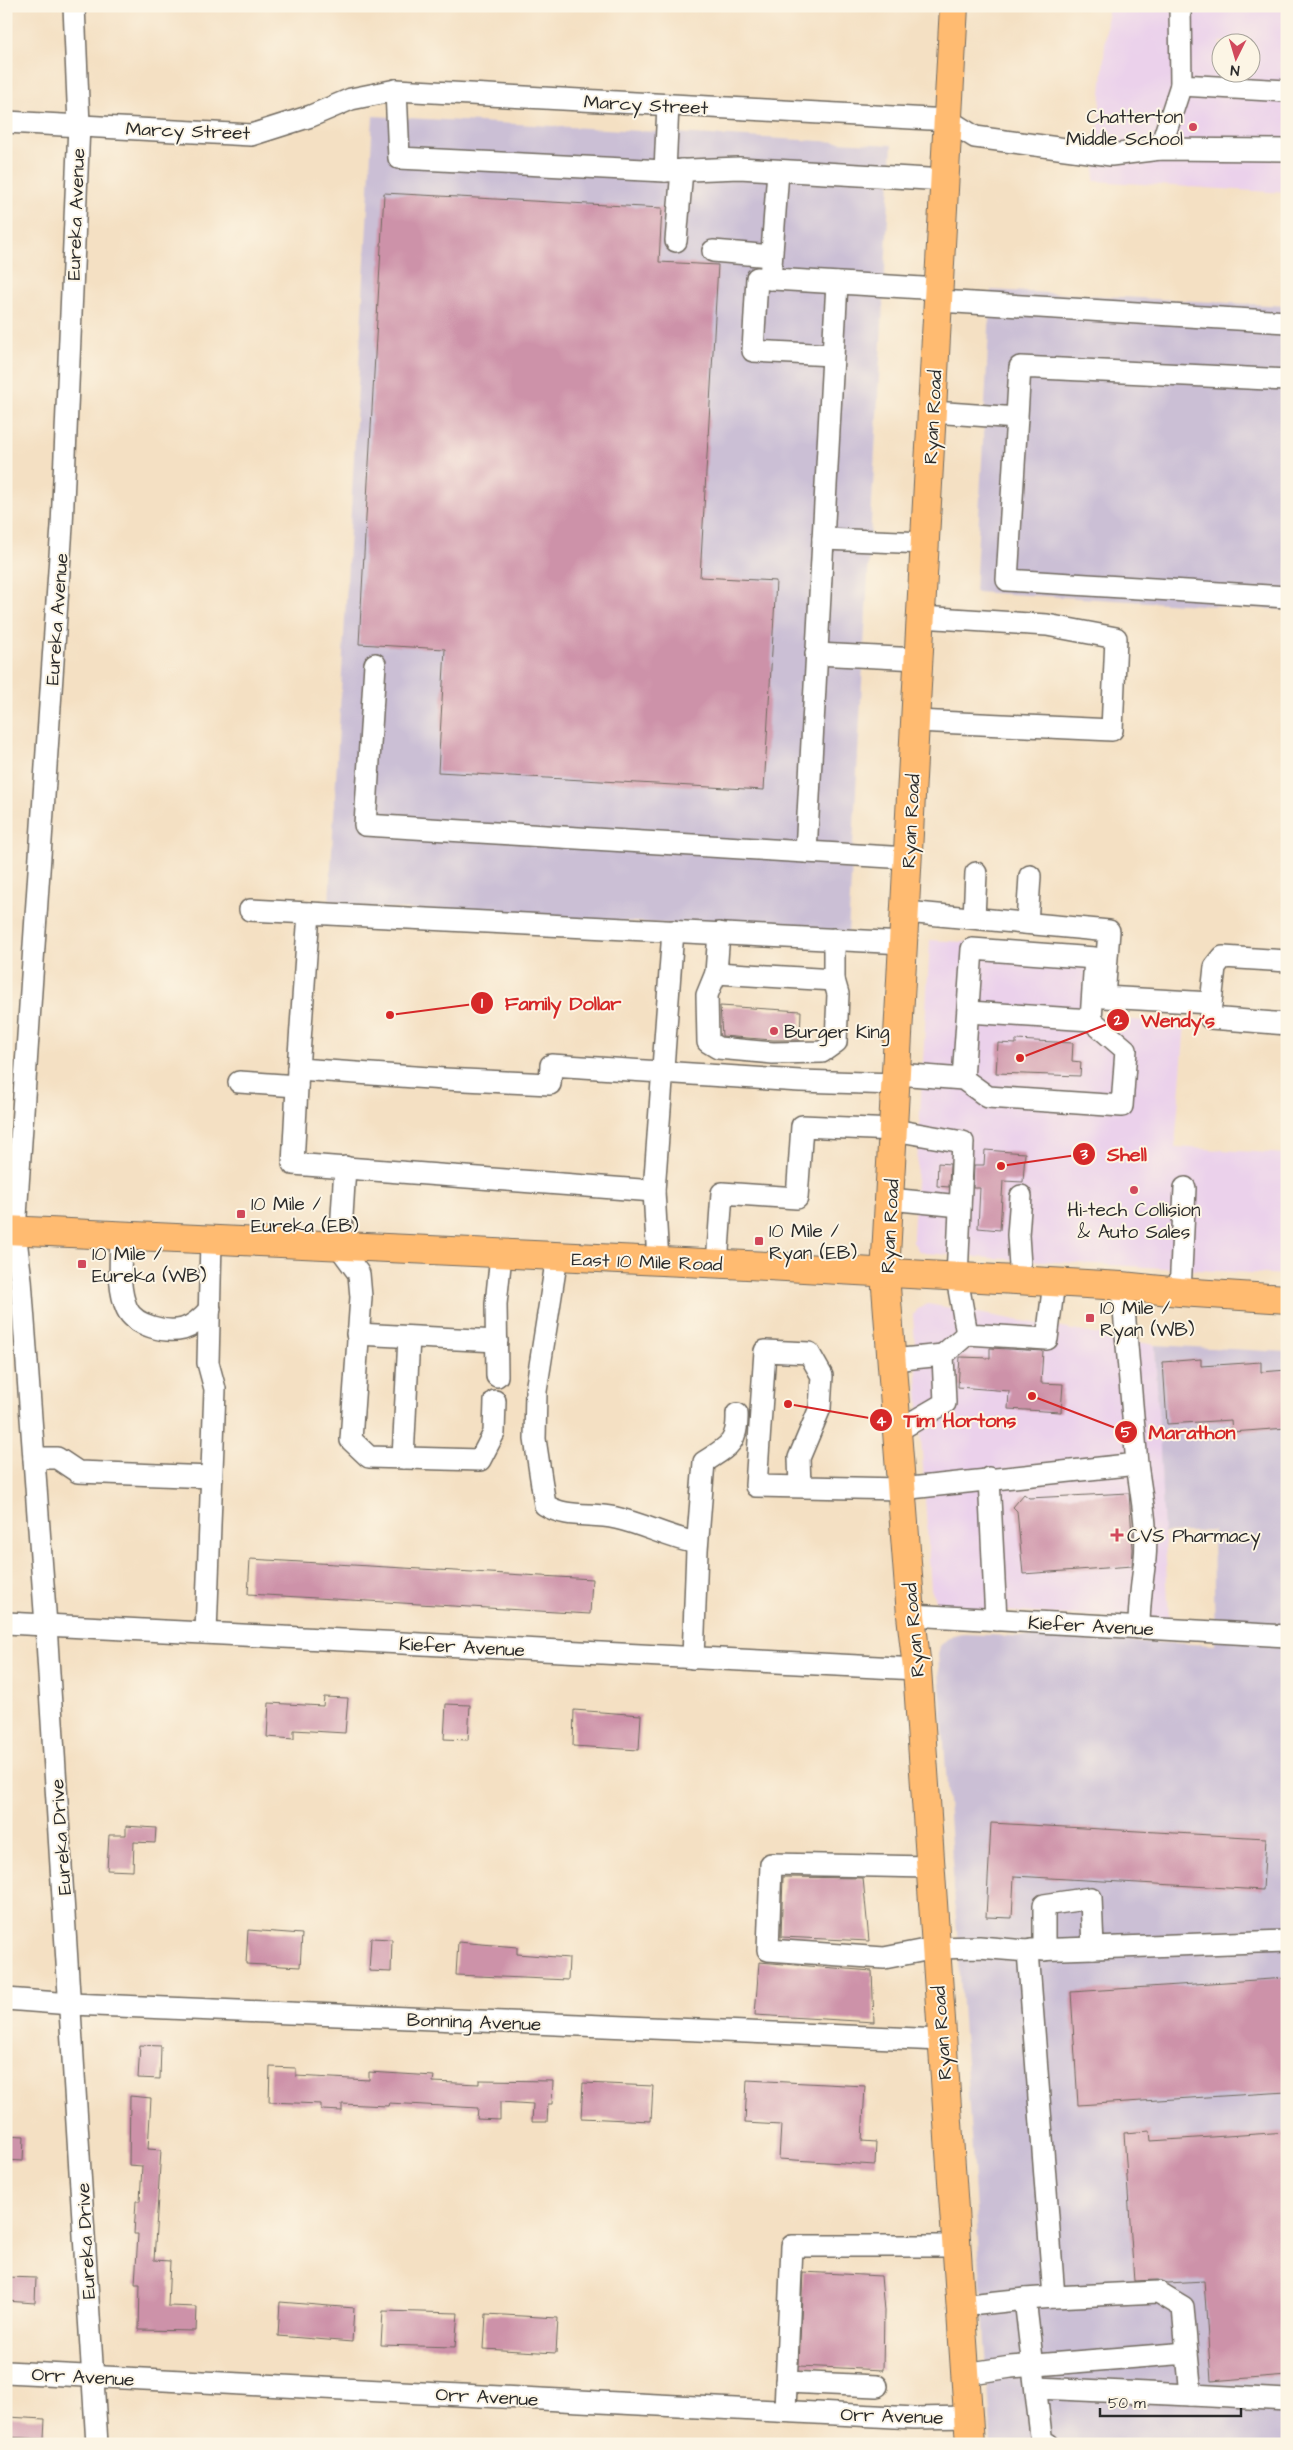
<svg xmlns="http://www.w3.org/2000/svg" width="1293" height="2450" font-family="'Architects Daughter',sans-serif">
	<rect width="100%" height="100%" fill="#fcf5e5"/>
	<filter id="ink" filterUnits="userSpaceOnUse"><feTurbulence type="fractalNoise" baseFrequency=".02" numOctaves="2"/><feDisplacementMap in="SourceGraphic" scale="10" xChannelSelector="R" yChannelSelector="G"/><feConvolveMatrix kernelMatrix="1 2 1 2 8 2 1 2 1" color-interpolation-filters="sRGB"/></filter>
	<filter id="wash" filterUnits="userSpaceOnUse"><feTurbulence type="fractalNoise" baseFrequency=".0096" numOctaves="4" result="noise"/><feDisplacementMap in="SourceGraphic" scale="20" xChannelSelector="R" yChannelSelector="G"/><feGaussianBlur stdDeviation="1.12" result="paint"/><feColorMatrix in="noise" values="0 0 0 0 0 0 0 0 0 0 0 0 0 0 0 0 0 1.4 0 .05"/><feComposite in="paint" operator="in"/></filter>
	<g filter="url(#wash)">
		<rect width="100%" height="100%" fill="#f4e0c3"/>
		<g fill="#ebd1eb" fill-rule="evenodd">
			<path d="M1108,6H1287V193L1094,181ZM1220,42H1250V72H1220Z"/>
			<path d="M930,940L1101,950L1098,1018L1185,1023L1175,1147L1287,1154V1275L991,1258L925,1253L919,1251L913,1242V1235Z"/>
			<path d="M928,1304L1155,1345L1169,1621L954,1608L943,1606L935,1600L931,1589L913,1315L918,1309Z"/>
		</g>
		<g fill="#cbbfd5">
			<path d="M373,116L892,145L848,934L329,905Z"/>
			<path d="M991,290L1287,306V610L975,592Z"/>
			<path d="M1155,1345L1287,1352V2444H992L938,1655L940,1646L946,1640L953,1635L966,1634L1215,1645L1213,1531L1164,1533Z"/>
		</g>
		<g id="blocks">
			<g fill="#cd92a9">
				<path d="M384,193L662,208L659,262L718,265L700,577L776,581L764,790L438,772L445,649L359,644Z"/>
				<path d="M720,1006L801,1011L800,1040H773L722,1036Z"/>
				<path d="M1016,1040L1073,1043L1072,1061L1081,1062L1080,1076L996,1073L998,1043L1016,1044Z"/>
				<path d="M985,1150L1025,1153L1023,1182L1003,1181L1000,1230L978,1228L980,1188H973L974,1165H984Z"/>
				<path d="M938,1163L950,1164L949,1187L937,1186Z"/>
				<path d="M990,1348L1043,1351L1041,1383L1063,1384L1061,1412L1008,1409L1009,1391L958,1387L960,1357L990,1358Z"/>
				<path d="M1201,1359V1366L1261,1362V1372L1287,1370V1428L1232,1432L1231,1420L1167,1424L1163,1362Z"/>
				<path d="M1129,1493L1133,1549L1132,1566L1023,1574L1017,1511L1013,1507L1024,1494L1029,1498Z"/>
				<path d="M250,1559L592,1579L590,1614L248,1594Z"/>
				<path d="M324,1697L348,1698L345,1733L294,1730V1739L267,1737L269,1703L323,1706Z"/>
				<path d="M446,1704L470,1705L468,1740L444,1739Z"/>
				<path d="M574,1710L641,1715L639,1750L573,1746Z"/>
				<path d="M991,1823L1266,1838L1263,1890L1014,1876L1012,1918L986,1917Z"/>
				<path d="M126,1826L156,1828L155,1843L134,1842L133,1871L107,1870L109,1835H126Z"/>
				<path d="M783,1877L863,1878L869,1941L781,1937Z"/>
				<path d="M248,1930L302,1934L300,1967L246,1964Z"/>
				<path d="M371,1938L392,1939L391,1972L369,1971Z"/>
				<path d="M458,1942L517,1947V1954L569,1958L568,1980L456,1975Z"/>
				<path d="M759,1962L872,1971L874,2022L755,2015Z"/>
				<path d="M1287,1978V2092L1078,2105L1071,1992Z"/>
				<path d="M140,2045L161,2046L160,2079L138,2078Z"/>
				<path d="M270,2067L296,2068V2076L369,2080V2072L434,2076L433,2082L479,2084V2080L553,2081L552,2104H548L547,2122H532L533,2104L500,2102V2120L477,2119L478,2108L389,2103L388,2106L342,2104V2111L321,2110V2104L269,2102Z"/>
				<path d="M747,2080L865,2086L862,2141L876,2142L875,2165L779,2159L781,2125L745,2123Z"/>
				<path d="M583,2083L653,2086L651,2121L581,2118Z"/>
				<path d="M130,2096L151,2098L148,2149L161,2150L154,2260L170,2261L168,2306L197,2307L196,2331L139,2330L140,2284H135L138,2234H134L136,2201H140L142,2166L129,2165Z"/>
				<path d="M1150,2131L1151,2141L1287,2132V2375L1211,2381L1204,2281L1168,2283L1157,2280L1134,2281L1124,2133Z"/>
				<path d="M6,2135L24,2136L23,2161L6,2160Z"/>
				<path d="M803,2272L881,2276L884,2311L883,2370L799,2366Z"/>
				<path d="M6,2277L36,2278L35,2303L6,2301Z"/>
				<path d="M280,2302L354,2308L352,2342L278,2336Z"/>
				<path d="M383,2311L458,2313L455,2347L381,2345Z"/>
				<path d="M486,2314L558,2318L556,2353L484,2349Z"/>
				<path d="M7,2417L45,2419L44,2439L6,2437Z"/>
			</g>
		</g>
	</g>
	<g filter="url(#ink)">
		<use href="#blocks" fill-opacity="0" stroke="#716a60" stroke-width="1"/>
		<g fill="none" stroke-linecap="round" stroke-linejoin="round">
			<defs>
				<g id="minor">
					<path d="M74,6L79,125L62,526L15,1231L21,1280L46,1625L97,2444"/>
					<path d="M1180,6L1181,85L1287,91"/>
					<path d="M396,90L399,158L665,171"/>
					<path d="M668,105L665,171L739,168L945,180"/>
					<path d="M6,122L251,135L311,116L351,99L396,90L948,120L975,137L1111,155L1160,149L1287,150"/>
					<path d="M1160,149L1181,85"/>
					<path d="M676,241L682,170"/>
					<path d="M713,251L771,256"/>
					<path d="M770,279L778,171"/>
					<path d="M837,283L806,852L908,858"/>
					<path d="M939,301L1287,322"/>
					<path d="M833,355L753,351L757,278L939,289"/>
					<path d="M1287,380L1020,367L1007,580L1287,597"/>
					<path d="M933,412L1017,418"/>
					<path d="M823,539L926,543"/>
					<path d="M816,654L919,659"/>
					<path d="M375,664L365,825L806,852"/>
					<path d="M916,721L1112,730L1116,638L1047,625L921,617"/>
					<path d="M250,910L309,913"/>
					<path d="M906,912L1109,931L1104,997L1211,1003L1210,1018L1287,1024"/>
					<path d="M974,918L976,873"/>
					<path d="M1027,923L1030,876"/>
					<path d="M719,933L716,973L834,980V939"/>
					<path d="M716,973L707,995L708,1042L718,1048L773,1053L822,1052L836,1042L838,994L834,980"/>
					<path d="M1211,1003L1215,967L1223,957L1287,961"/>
					<path d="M298,1069L293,1164L654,1191"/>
					<path d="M897,1074L963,1079L988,1097L1122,1106L1126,1050L1091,1020L969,1012"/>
					<path d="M963,1079L972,949L1095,958L1091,1020"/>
					<path d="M239,1082L297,1086"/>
					<path d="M896,1084L800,1081L551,1065L550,1084L444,1079L298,1069L309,913L904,943"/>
					<path d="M345,1167L340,1248L359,1274L361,1297L351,1440L369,1457L480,1460L494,1433L495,1401"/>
					<path d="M890,1199L960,1206"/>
					<path d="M121,1236C121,1259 117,1287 127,1309C135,1326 166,1333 183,1329C194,1326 203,1317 210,1309"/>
					<path d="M557,1257L536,1391L535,1439L545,1505C567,1519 592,1512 616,1518C644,1524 669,1538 697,1543"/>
					<path d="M658,1262L654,1191L673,931"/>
					<path d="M717,1264L722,1193L797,1198L802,1126L894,1130L963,1142L957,1278L967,1334L1047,1339L1054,1282"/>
					<path d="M1021,1281L1018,1235L1021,1196"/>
					<path d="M1180,1292L1185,1188"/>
					<path d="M357,1334L497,1341"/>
					<path d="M892,1360L943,1355"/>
					<path d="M497,1376L496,1304L501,1255"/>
					<path d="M897,1431L945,1403L943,1355L967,1334"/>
					<path d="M34,1458H57L78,1472L212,1477"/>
					<path d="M403,1458L409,1337"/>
					<path d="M1137,1464C1141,1494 1148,1528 1145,1559C1142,1583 1139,1603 1139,1628"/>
					<path d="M989,1478L996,1620"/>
					<path d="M800,1487L799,1458L820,1408L822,1376L809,1353L765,1351L756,1486L901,1489L1137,1464L1122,1286"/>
					<path d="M911,1615L1287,1636"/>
					<path d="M6,1623L917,1669"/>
					<path d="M206,1633L215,1389L208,1363L211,1241"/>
					<path d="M693,1658L697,1550L704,1462C727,1447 738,1444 737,1414"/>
					<path d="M930,1867L771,1864L768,1950L884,1958L936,1948L979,1947L1028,1951L1054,2297L1025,2299"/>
					<path d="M1031,1950L1093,1948"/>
					<path d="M1044,1950V1905L1091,1898L1093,1948L1287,1941"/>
					<path d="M6,1999L71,2004L942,2040"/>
					<path d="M1054,2297L1158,2292L1183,2307L1187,2353"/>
					<path d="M960,2306L1025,2299L1042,2444H1048"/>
					<path d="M6,2372L915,2418L968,2417"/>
					<path d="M965,2374L1011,2367L1187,2353L1191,2395L1287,2400"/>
					<path d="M786,2382L877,2386"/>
					<path d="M1037,2388L1191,2395"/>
					<path d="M785,2410L792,2246H956"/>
				</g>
				<g id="major">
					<path d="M954,6L885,1274L911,1615L917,1669L970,2444"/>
					<path d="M6,1230L768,1266L1122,1286L1180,1292L1287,1299"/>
				</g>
			</defs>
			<use href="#minor" stroke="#716a60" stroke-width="24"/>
			<use href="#major" stroke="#716a60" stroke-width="30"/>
			<use href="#minor" stroke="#fff" stroke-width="21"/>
			<use href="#major" stroke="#ffbb71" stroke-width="28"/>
		</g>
	</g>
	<g fill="#d1495b" stroke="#fcf5e5" stroke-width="2">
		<circle cx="1193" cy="127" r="5"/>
		<circle cx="774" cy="1031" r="5"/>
		<circle cx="1134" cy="1190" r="5"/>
		<rect x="236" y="1209" width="10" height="10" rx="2.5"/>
		<rect x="754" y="1236" width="10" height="10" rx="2.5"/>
		<rect x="77" y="1259" width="10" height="10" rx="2.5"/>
		<rect x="1085" y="1313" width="10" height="10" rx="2.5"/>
		<path d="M1114.5 1527.5h5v5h5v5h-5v5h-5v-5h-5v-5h5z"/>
	</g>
	<g text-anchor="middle" stroke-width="4" stroke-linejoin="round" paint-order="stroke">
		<g font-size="19" fill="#2b2b2b" stroke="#fcf5e5">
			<text transform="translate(646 104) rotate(3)" y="7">Marcy Street</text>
			<text transform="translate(188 130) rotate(2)" y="7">Marcy Street</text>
			<text transform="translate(75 214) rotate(-88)" y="7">Eureka Avenue</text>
			<text transform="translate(932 417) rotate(-87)" y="7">Ryan Road</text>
			<text transform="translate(56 619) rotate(-86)" y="7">Eureka Avenue</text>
			<text transform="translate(910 821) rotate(-87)" y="7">Ryan Road</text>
			<text transform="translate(889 1226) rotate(-87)" y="7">Ryan Road</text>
			<text transform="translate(647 1261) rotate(2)" y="7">East 10 Mile Road</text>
			<text transform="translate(1091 1625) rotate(3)" y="7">Kiefer Avenue</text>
			<text transform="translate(913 1630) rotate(-95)" y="7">Ryan Road</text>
			<text transform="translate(462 1646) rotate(3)" y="7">Kiefer Avenue</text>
			<text transform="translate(60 1837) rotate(-94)" y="7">Eureka Drive</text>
			<text transform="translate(474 2021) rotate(2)" y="7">Bonning Avenue</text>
			<text transform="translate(941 2033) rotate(-94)" y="7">Ryan Road</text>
			<text transform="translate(85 2241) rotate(-93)" y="7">Eureka Drive</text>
			<text transform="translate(83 2376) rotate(3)" y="7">Orr Avenue</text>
			<text transform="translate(487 2396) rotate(3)" y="7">Orr Avenue</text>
			<text transform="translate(892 2415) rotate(2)" y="7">Orr Avenue</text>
		</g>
		<g font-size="19" fill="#2b2b2b" stroke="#fcf5e5" text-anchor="start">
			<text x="1183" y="123" text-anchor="end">Chatterton<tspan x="1183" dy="22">Middle School</tspan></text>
			<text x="784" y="1038">Burger King</text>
			<text x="251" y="1210">10 Mile /<tspan x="251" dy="22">Eureka (EB)</tspan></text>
			<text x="1134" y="1216" text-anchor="middle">Hi-tech Collision<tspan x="1134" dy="22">&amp; Auto Sales</tspan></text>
			<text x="769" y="1237">10 Mile /<tspan x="769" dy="22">Ryan (EB)</tspan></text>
			<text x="92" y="1260">10 Mile /<tspan x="92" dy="22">Eureka (WB)</tspan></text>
			<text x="1100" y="1314">10 Mile /<tspan x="1100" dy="22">Ryan (WB)</tspan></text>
			<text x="1127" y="1542">CVS Pharmacy</text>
		</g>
	</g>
	<path fill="none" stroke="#d62828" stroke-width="2" d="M390 1015L482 1003M1020 1058L1118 1020M1001 1166L1084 1154M788 1404L881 1420M1032 1396L1126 1432"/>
	<g fill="#d62828" stroke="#fcf5e5" stroke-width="2">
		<circle cx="390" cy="1015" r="5"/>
		<circle cx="1020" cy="1058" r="5"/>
		<circle cx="1001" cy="1166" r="5"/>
		<circle cx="788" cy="1404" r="5"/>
		<circle cx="1032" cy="1396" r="5"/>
		<circle cx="482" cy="1003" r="12"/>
		<circle cx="1118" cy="1020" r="12"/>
		<circle cx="1084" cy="1154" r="12"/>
		<circle cx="881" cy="1420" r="12"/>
		<circle cx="1126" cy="1432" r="12"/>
	</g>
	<g font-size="15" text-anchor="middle" font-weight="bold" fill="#fff">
		<text x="482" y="1008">1</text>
		<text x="1118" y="1025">2</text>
		<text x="1084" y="1159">3</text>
		<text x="881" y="1426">4</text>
		<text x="1126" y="1437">5</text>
	</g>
	<g font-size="20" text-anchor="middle" font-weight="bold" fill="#d62828" stroke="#fcf5e5" stroke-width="4" stroke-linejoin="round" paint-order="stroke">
		<text x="563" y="1010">Family Dollar</text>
		<text x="1178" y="1027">Wendy's</text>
		<text x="1127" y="1161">Shell</text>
		<text x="960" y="1427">Tim Hortons</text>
		<text x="1192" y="1439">Marathon</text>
	</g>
	<rect width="1293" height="2450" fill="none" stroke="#fcf5e5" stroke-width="25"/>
	<g transform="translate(1236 58) rotate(185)"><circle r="24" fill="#fcf5e5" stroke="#a8a49b"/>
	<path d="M0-4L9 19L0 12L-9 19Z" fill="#d1495b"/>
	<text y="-8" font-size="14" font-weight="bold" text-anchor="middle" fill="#2b2b2b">N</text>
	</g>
	<path d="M1100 2408v8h141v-8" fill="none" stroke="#2b2b2b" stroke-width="2.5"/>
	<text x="1108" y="2408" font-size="15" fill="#2b2b2b" stroke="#fcf5e5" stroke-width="4" paint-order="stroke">50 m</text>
</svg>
